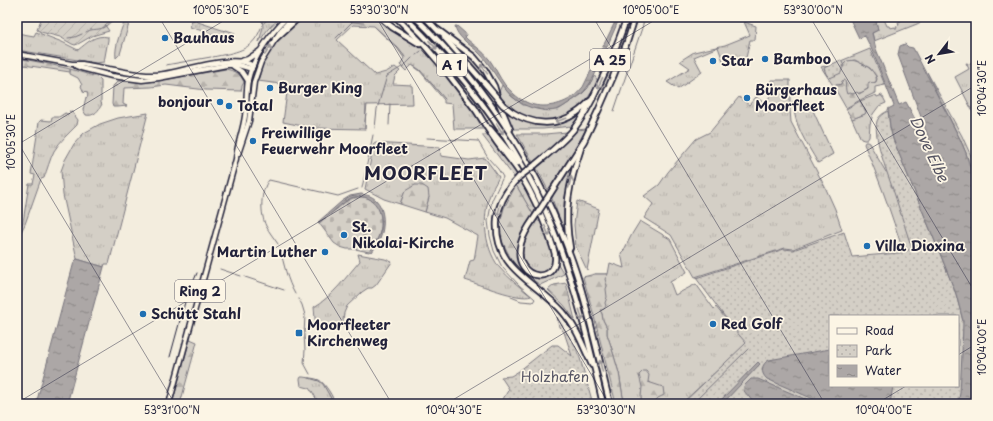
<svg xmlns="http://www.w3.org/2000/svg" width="993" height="421" font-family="'Playpen Sans',sans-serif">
	<defs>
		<pattern id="grass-tufts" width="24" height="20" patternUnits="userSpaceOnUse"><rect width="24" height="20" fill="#d4cfc6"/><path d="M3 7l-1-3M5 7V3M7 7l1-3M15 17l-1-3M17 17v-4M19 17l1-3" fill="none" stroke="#b6b1ab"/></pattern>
		<pattern id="forest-firs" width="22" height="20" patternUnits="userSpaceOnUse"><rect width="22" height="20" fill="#d4cfc6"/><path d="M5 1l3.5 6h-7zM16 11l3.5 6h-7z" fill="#b6b1ab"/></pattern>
		<pattern id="wetland-marsh" width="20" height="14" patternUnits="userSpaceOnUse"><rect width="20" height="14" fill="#d4cfc6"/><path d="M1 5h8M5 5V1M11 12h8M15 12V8" fill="none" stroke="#b6b1ab"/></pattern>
		<pattern id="cemetery-stones" width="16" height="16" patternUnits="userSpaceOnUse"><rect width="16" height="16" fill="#d4cfc6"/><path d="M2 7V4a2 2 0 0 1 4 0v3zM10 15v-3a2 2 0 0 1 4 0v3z" fill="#b6b1ab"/></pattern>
		<pattern id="park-dots" width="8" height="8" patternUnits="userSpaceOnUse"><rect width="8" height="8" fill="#d4cfc6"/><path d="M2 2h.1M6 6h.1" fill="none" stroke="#b6b1ab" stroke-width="1.8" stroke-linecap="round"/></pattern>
		<pattern id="garden-furrows" width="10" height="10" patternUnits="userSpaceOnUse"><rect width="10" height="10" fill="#d4cfc6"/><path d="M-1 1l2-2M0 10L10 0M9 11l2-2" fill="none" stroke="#b6b1ab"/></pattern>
		<pattern id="water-ripples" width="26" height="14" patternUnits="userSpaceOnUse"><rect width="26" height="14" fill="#aca7a6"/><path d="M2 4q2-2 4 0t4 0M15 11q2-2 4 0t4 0" fill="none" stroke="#8c8888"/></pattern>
	</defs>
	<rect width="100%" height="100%" fill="#f3edde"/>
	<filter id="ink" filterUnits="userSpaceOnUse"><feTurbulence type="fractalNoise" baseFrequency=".025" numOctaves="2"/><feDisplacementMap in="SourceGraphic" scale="8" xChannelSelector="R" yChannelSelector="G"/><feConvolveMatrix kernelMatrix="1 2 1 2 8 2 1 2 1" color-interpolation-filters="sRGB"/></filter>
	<g filter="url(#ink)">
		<g fill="url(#grass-tufts)" stroke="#7b7880">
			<path d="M126,17H131L120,54L116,58C114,46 122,28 126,17Z"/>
			<path d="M263,17H281L268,29L259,42L263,27L262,19Z"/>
			<path d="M302,17H377L384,23L420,46L447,75L486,129H454L452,104L444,103V100L420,71L412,65L406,71L400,65L404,58L397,48L374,26L353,25L337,40L375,75L386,72L395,67L400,71L395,76L393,84L412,85L413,104L367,105L365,121V129L312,128L283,122L288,85L258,81L260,74H258C267,51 283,33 302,17Z"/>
			<path d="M630,17H633L624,43L609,83L599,91L614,59Z"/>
			<path d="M875,17H883L887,26H889L890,28L895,27V28H897L896,26L899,25L898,22L901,21L899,17H924L921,22L917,24L874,41L872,33L878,30Z"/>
			<path d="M192,20L225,31L226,30L235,33L233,40L234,41L190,27Z"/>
			<path d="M744,22L756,26L755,40H750L746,58L732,59L723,61L718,47L694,57L702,72L678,89L667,82L690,68L680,61L694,52L725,45L750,35Z"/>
			<path d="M36,32L62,42L78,50C87,43 95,34 108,37V40L104,62L96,63L17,50V33L34,36Z"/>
			<path d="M453,44C471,54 486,69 492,88Z"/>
			<path d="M851,60C860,61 879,71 876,82L872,83C865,94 859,93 847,95L845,90L846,83L841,84L838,85H836L834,87L821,67Z"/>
			<path d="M966,63L976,65V118L955,77L969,69Z"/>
			<path d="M70,69L97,77L101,81V103L102,104C99,110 94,117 86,115L83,110L86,97L87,98C88,95 88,93 86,91L84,93L81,86L82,85L78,78L70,74Z"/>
			<path d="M594,75L598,81C587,103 571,120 545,120C539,120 532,120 527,118C515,113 506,103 498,94L502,85L511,96L523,105L558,110L581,95L588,88Z"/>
			<path d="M771,80H790V110L791,122L826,189L835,209L842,230L793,249L785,248L695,277L671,235L644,218L653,204L644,196L659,185L668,172L696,139L710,132L739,97L749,105L756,97L763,102L770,97Z"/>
			<path d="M876,95L877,97L882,95V97H883L886,103L879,106L873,114L870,124L869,137L867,140H864L861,139L852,119L865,114L866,112L860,101Z"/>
			<path d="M793,101L809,102L833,154L818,163C806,142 794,126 793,101Z"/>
			<path d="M503,108C520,123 541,128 563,122C570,120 576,114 582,112L572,126L543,129H513Z"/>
			<path d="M69,111L72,112L78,120L77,125C69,133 60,141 54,151C50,159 47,170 44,178L41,179L25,224L17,240V234L23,222L29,184H33L35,175L31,174L39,122L41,120L51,121L52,117H59L65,113L68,114L70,112Z"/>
			<path d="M148,113L109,264H105L104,267L77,259L63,195L61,171L65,160L74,144L84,133L100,124L118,118Z"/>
			<path d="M586,129L573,152L548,190L536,167L571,137L577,130Z"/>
			<path d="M567,132L550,149L533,162L517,134H545Z"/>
			<path d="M482,135H490L518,173L514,177Z"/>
			<path d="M865,142H867L869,143L886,172L890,171L920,263L909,272C897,229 882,186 864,144Z"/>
			<path d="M374,143L440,147L441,156L469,160L485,158L499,177C497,181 495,184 493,188C481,211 483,246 499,267C508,278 520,287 531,296C520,301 478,284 465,280L470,261L474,260L478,236L445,218L425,212L429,197L405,191L400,204L384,199L365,189Z"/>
			<path d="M567,170H571L564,202L565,228L564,230L551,196Z"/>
			<path d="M521,179L535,207L534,216L516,185Z"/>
			<path d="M577,201L599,209L587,270L576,247L574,225Z"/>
			<path d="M536,220L541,222H542C546,231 554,248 554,257C554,259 553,261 553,263C551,269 548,272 543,274C528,278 520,258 522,247C523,237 531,228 536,220Z"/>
			<path d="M640,221L670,239L687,272L670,282L675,295L696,284L714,309L716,307L734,329L747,343L681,404H629L623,397L619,373L611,346L607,334V328L603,320L602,314L600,310L595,274H608L610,263L624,268L621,253L624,250L632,234Z"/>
			<path d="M358,254L385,259L392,262L376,285L372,288H368L362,292L347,306L344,313L343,320L345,327L341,326L316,330L314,307C333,296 346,277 360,261Z"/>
			<path d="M301,377H303C308,378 315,378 319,380C325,383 334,398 335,404H314L318,402L312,391H311L309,388L301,386L300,379Z"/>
		</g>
		<g fill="url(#forest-firs)" stroke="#7b7880">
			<path d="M870,49L885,85L875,87V93L860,100L846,108L834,87L836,85H838L841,84L842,81L845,80C846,85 845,90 847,94L849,93L853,94L857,92L859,94L868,89V84L869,82L873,83L876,82L877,79L876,76L870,68L855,60L847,61L842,66L831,65Z"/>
			<path d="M17,58L44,63L70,69V72L17,64Z"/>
			<path d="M226,69C234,71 240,73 244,82L242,86L241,91L206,90L166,85L151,87L124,88L123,104L127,106L118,107H113L112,104L113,86L118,81L148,82L157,81Z"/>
			<path d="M860,101L866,112L865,114L852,119L846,109Z"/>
			<path d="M415,185H422L428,189L429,197L425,212L400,204L405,191Z"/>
			<path d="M516,185L534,216C527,224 521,232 519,243C518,249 517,259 520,265C524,273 536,282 546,278C552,275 555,269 558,264L564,274L540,285L519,269L511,259L501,239L500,223L504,208Z"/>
			<path d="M595,274H608L605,279L607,286L606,289L607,297L605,303L606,306L604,309L600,310L602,314L603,320L607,328V334L611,346L619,373L623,397L629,404H616L593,312L583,277Z"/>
			<path d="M566,283L575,320L564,305L548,290L554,285Z"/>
			<path d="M190,339L197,342L180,404H172Z"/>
			<path d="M643,371H646L649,375L648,382L663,387L664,395L658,398L652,404H642L641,397L642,387L639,375Z"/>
		</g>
		<path fill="url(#wetland-marsh)" stroke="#7b7880" d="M927,72L962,136L971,156L976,172V187L966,153L960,139L929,77Z"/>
		<path fill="url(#cemetery-stones)" stroke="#7b7880" d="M356,197C362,197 367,197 372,200C382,206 383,225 379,235C377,241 373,247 369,252L355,249H347L340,247L334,243L319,223C325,218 331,214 337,209C344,203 347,200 356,197Z"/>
		<g fill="url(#park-dots)" stroke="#7b7880" fill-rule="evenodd">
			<path d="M841,60L844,66L842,69L841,73L830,78L826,74L824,68Z"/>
			<path d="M888,111L890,127L893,139L941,256L956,294L963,321L976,404H682L746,343L734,329L696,278L784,249L793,250L844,232L852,257L899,253L912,249C907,233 902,218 897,202C892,184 872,138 877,121C879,116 883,113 888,111ZM830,316H958V386H830Z"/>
			<path d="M557,317L575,346L580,358L593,404H500L509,389L501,377L511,376L519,371L552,345H558L572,356L564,332L559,327Z"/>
		</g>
		<path fill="url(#garden-furrows)" stroke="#7b7880" d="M42,17H115L105,25L109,31L92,36L78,44L75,45L72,44L60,37L41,32L37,30Z"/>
		<g fill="url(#water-ripples)" stroke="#75727b">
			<path d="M616,17H620C613,33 606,49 599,65C596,72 593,80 588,86C583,94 575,99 567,104C559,110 552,112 542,110C513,106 503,87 489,65C485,59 481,55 477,51C469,44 457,37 455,26H457L466,34L465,37L468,40C475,46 483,51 489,59C495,67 499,77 505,85C511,91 517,98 524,101C539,110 561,106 574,96C578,93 580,90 583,87L614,24Z"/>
			<path d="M849,17H875L878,30L872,33L876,49L899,105L906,102L927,142L929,143L930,141L898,55L899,50L900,46L905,44L908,47L913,48L960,139L966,153L976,187V404H958L960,393L962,354L963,321L956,294L941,256L893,139L890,127L888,109L894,106L872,50L865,36L859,38Z"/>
			<path d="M361,194C367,195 372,196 376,200C385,209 385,227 380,239C378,243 375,248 372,252L370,251C375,244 379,238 381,229C384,210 372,191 351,198C345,201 341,205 336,209C331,214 325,218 319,223L318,222L342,201L350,196Z"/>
			<path d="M77,259L104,267L67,404H36L74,262Z"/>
			<path d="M830,349V386H893L890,404H825L767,379C760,373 761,364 769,360Z"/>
			<path d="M758,362L760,364L724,402L721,404H717Z"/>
			<path d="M751,379H758L817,404H755L744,391V386Z"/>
		</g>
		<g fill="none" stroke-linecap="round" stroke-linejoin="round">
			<g stroke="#75727b" stroke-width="1">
				<path d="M264,23L269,17"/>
				<path d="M375,27L398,48L405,57"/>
				<path d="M86,32C92,29 92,30 99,29C106,28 111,21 116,17"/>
				<path d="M68,38L75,37L82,34"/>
				<path d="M336,38L352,22L364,23"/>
				<path d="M416,55L421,51"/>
				<path d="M213,57C235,52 252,52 261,28"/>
				<path d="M166,65L211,57"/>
				<path d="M414,66L420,70L445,99"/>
				<path d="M614,111L642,28L645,17"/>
				<path d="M389,125L390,104"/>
				<path d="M375,128L377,109L387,76L405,65L412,58"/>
				<path d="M365,129L366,105"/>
				<path d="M427,138L478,141L488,158L498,169L503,177L492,200L488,221L490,236L494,251L502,267L519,285L535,299L533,302L521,301L511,297"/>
				<path d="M362,188L373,135"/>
				<path d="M278,244C274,238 269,232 266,226C260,214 260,191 269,180L338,196L358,189"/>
				<path d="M280,249C284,264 287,280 295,294"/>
				<path d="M220,269L241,276"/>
				<path d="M245,277L284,290"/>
				<path d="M299,299L302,305L305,315L304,335L305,350L304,363L310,374"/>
				<path d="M309,378L319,381L323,384L333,402L334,404"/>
				<path d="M692,404L748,349"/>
			</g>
			<defs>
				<g id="major">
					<path d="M17,54L72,64H82C91,66 100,67 109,69C127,72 145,77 164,74C185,71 235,53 253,66"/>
					<path d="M241,61L248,59L260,51"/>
					<path d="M76,66L81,68L112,76L142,80L159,78L227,65H238L252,69"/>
					<path d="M233,66L242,72L248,81"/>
					<path d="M238,154L249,121L254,82L261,62L281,30L293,17"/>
					<path d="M169,404L236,159C237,144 243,131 245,116C247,104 246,92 248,80C253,57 271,33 287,17"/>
				</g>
				<g id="highway">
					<path d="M380,17L392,27L420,44"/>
					<path d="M396,17L424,45L442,66L475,109"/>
					<path d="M405,17C463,73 512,136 545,210C572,272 588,338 603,404"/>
					<path d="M415,17C488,87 544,175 576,272C590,315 599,360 610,404"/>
					<path d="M425,17L439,32"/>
					<path d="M438,30L474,57L485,70L494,86L499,103L510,129"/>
					<path d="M444,37L487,86"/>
					<path d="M275,39L299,17"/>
					<path d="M474,107C483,121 491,135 501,148C507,156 514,164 519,172C533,195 545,221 553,247C567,287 510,284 521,243C524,232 531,223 537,214"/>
					<path d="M512,112C532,125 556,127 576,113C581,110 586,105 590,101"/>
					<path d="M490,129L518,163"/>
					<path d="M535,165C548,154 562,143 573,130C584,116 592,101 599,85C610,63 619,40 627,17"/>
					<path d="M519,177C507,189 499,202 497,219C493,270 536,281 563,312C577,328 583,346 592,365"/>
					<path d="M550,194L584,141L599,109L613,77L627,42L635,17"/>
					<path d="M570,248C563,210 569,184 581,148"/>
				</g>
			</defs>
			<use href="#major" stroke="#22223b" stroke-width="7"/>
			<use href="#highway" stroke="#22223b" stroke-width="8"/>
			<use href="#major" stroke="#fcf5e5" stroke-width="4"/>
			<use href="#highway" stroke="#fcf5e5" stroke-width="4.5"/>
			<path stroke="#22223b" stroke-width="1" d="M170,357L185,302L197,273"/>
			<defs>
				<g id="highway-bridge">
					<path d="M487,86L503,105L512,112"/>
					<path d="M519,177L535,165"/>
					<path d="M537,214L550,194"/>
				</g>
			</defs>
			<use href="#highway-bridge" stroke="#22223b" stroke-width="8" stroke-linecap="butt"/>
			<use href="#highway-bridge" stroke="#fcf5e5" stroke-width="4.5"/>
		</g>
		<defs><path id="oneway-shaft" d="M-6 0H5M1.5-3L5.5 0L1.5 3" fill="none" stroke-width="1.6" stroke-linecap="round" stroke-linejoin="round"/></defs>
		<g stroke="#9a9698">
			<use href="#oneway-shaft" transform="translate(433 45) rotate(47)"/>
			<use href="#oneway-shaft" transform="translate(268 50) rotate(-58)"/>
			<use href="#oneway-shaft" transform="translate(484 69) rotate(-125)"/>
			<use href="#oneway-shaft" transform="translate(600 83) rotate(115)"/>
			<use href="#oneway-shaft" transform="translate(561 120) rotate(162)"/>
			<use href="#oneway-shaft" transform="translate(500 129) rotate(57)"/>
			<use href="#oneway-shaft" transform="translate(570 182) rotate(-77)"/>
			<use href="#oneway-shaft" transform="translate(499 210) rotate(104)"/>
			<use href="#oneway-shaft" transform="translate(547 231) rotate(68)"/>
			<use href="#oneway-shaft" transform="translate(581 315) rotate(74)"/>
			<use href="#oneway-shaft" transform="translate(601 366) rotate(-103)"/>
		</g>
	</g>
	<path fill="none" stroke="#22223b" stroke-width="1" stroke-opacity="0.45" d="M159,17L392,404M376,17L609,404M593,17L825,404M810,17L976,294M17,141L175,404M17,145L230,17M958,355L976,344M17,403L660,17M446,404L976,85M876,404L906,386"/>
	<g fill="#1f6fb2" stroke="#fcf5e5" stroke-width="1.5">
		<circle cx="165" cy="38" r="4"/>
		<circle cx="765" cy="59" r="4"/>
		<circle cx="713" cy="61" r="4"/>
		<circle cx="270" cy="88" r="4"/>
		<circle cx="747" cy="98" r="4"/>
		<circle cx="220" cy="102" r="4"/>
		<circle cx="229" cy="106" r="4"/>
		<circle cx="253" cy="141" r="4"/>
		<circle cx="344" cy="235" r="4"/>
		<circle cx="867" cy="246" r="4"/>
		<circle cx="325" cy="252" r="4"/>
		<circle cx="143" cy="314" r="4"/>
		<circle cx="713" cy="324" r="4"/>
		<rect x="295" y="329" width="8" height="8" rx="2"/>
	</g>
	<g text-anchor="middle" stroke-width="3.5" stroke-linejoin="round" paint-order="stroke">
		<g fill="#fcf5e5" stroke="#63616e" stroke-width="1">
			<rect x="590" y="49" width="40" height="22" rx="3"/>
			<rect x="437" y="54" width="30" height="22" rx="3"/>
			<rect x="175" y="280" width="50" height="22" rx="3"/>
		</g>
		<g font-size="13" font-weight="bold" fill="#22223b">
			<text x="610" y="65">A 25</text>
			<text x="452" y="70">A 1</text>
			<text x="200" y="296">Ring 2</text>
		</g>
		<g font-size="14" font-weight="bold" fill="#22223b" stroke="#fcf5e5" text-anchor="start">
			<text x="173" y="43">Bauhaus</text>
			<text x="773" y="64">Bamboo</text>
			<text x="721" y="66">Star</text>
			<text x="278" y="93">Burger King</text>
			<text x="755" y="95">Bürgerhaus<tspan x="755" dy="16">Moorfleet</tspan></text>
			<text x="212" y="107" text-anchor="end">bonjour</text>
			<text x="237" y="111">Total</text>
			<text x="261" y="138">Freiwillige<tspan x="261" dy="16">Feuerwehr Moorfleet</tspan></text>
			<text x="352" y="232">St.<tspan x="352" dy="16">Nikolai-Kirche</tspan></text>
			<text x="875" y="251">Villa Dioxina</text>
			<text x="317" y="257" text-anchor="end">Martin Luther</text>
			<text x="151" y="319">Schütt Stahl</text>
			<text x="721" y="329">Red Golf</text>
			<text x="307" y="330">Moorfleeter<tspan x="307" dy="16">Kirchenweg</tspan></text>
		</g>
		<g font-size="14" fill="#575665" stroke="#fcf5e5">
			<text x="555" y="382">Holzhafen</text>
		</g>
		<g font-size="15" font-style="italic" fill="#525160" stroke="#fcf5e5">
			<text transform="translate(929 149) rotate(65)" y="5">Dove Elbe</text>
		</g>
		<g font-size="18" font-weight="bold" letter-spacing="1" fill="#22223b" stroke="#fcf5e5">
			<text x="426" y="180">MOORFLEET</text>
		</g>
	</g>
	<rect width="993" height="421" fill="none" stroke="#fcf5e5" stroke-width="44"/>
	<rect x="829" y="315" width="130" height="72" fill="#fcf5e5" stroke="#a5a1a1"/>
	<rect x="837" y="328" width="20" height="6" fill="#fcf5e5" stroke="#a5a1a1"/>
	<text x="865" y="335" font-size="12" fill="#22223b">Road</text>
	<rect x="837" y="345" width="20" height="12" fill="url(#park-dots)" stroke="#a5a1a1"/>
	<text x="865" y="355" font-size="12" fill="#22223b">Park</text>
	<rect x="837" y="365" width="20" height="12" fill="url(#water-ripples)" stroke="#a5a1a1"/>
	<text x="865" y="375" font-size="12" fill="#22223b">Water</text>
	<g transform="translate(939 54) rotate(239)" stroke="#fcf5e5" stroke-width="3" paint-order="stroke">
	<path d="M0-3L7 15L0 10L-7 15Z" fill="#22223b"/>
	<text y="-6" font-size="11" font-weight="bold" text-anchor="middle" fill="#22223b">N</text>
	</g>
	<rect x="22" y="22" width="949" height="377" fill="none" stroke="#22223b" stroke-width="1.5"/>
	<g font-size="10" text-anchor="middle" fill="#22223b">
		<text x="221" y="14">10°05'30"E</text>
		<text x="379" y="14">53°30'30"N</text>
		<text x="651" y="14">10°05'00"E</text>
		<text x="813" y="14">53°30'00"N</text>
		<text transform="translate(982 88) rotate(-90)" y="4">10°04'30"E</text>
		<text transform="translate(11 142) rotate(-90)" y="4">10°05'30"E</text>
		<text transform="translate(982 347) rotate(-90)" y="4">10°04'00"E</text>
		<text x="172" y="414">53°31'00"N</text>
		<text x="454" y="414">10°04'30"E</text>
		<text x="606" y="414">53°30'30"N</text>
		<text x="884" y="414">10°04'00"E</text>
	</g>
</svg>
